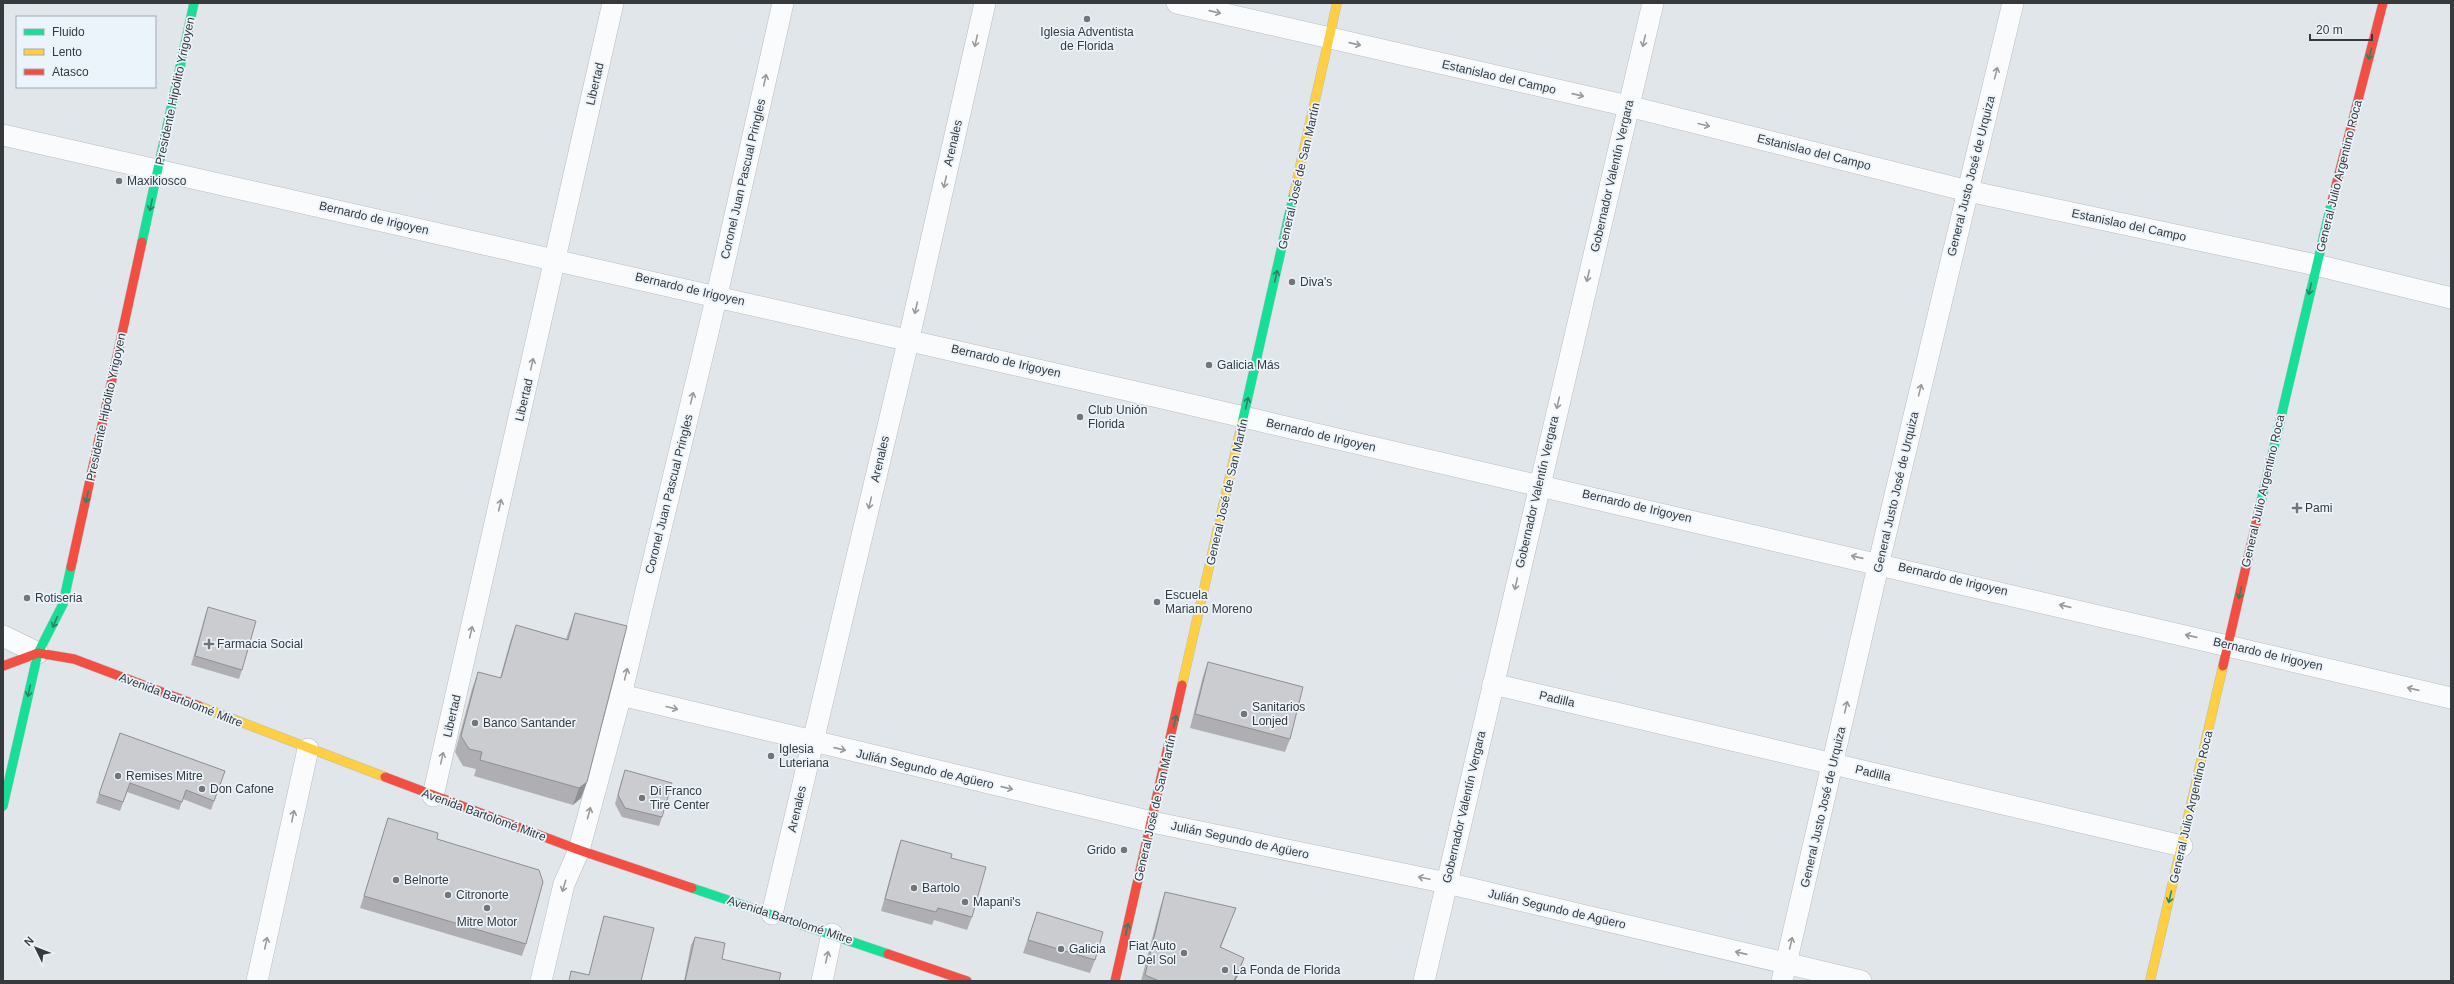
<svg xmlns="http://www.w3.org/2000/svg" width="2454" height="984" font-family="Helvetica,sans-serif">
	<rect width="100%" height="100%" fill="#e1e6ea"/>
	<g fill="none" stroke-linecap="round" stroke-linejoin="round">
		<defs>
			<g id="street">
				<path d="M1177,3L1628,106L1968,191L2316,265L2451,298"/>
				<path d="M3,135C820,319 1636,505 2451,698"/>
				<path d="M3,636L38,653"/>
				<path d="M1493,684L2182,846"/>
				<path d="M621,695L1152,822L1447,883L1861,981"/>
				<path d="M433,796L613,3"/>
				<path d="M772,914L909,338L985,3"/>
				<path d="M257,981L308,749"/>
				<path d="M541,981L564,884L579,850L621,695L717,295L783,3"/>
				<path d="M822,981L832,934"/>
				<path d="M1424,981L1653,3"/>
				<path d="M1782,981L1879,562L2013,3"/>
			</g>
			<g id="fast">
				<path d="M142,242L194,3"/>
				<path d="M1242,423L1294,193"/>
				<path d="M2260,506L2332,201"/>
				<path d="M3,806L38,653L63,604L71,567"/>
				<path d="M692,888L888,954"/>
			</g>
			<g id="slow">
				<path d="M1294,193L1337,3"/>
				<path d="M1182,685L1242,423"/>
				<path d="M199,706L385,777"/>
				<path d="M2150,981L2223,666"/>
			</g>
			<g id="jam">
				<path d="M2332,201L2383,3"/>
				<path d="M71,567L142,242"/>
				<path d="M3,666L38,653L74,659L199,706"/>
				<path d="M2223,666L2260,506"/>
				<path d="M385,777L579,850L692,888"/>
				<path d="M888,954L967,981"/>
				<path d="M1115,981L1182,685"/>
			</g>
		</defs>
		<use href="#street" stroke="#b8bcbf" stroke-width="22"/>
		<use href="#fast" stroke="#b8bcbf" stroke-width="10"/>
		<use href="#slow" stroke="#b8bcbf" stroke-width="10"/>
		<use href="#jam" stroke="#b8bcbf" stroke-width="10"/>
		<use href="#street" stroke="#fafbfc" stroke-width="21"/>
		<use href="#fast" stroke="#16e098" stroke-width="9"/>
		<use href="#slow" stroke="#ffcf43" stroke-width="9"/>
		<use href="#jam" stroke="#f24e42" stroke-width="9"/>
	</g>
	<g fill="#afafb3">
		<path d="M208,607L242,670L239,679L191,665L205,616Z"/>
		<path d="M575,613L587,782L581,798L573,805L474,776L476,769L463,766L455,752L472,689L478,672L500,678L510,642L516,625L566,639L569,630Z"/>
		<path d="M1208,662L1290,739L1285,752L1190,728L1203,676Z"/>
		<path d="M120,733L225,771L211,810L183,799L179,810L127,792L120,811L96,803Z"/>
		<path d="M625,770L662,817L659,826L622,817L615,804L622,779Z"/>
		<path d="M388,818L437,839L526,944L522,956L360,908L384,831Z"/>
		<path d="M901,840L951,858L972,917L967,930L934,920L932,925L881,911L897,852Z"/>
		<path d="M1165,892L1230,924L1221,947L1244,958L1235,981H1141L1160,908Z"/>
		<path d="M1037,912L1095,960L1090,973L1023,953Z"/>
		<path d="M604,916L641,981H569L571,971L589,975Z"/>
		<path d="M695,937L722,959L779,981H684L691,945Z"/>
	</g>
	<g fill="#8e8f92">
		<path d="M587,782L581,798L573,805L579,788Z"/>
		<path d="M1244,958L1239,974L1235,981H1234Z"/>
	</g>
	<g fill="#cbccd0" stroke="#8e8f92">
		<path d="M208,607L256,621L242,670L195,656Z"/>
		<path d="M575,613L627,626L587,782L579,788L480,760L482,752L469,749L461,736L478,672L501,678L516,625L568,640Z"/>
		<path d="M1208,662L1303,687L1290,739L1195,714Z"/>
		<path d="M120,733L225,771L214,801L186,790L182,802L130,783L123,802L99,794Z"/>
		<path d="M625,770L672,783L662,817L625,808L618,795Z"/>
		<path d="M388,818L438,833L437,839L539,870L543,882L526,944L364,896Z"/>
		<path d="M901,840L952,854L951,858L986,867L972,917L938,908L936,912L885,899Z"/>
		<path d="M1165,892L1236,908L1220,947L1244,958L1234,981H1159L1145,975Z"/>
		<path d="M1037,912L1103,932L1095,960L1028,940Z"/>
		<path d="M604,916L654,928L641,981H569L571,971L589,975Z"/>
		<path d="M695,937L725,943L722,959L781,973L779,981H685Z"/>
	</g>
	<defs><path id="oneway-shaft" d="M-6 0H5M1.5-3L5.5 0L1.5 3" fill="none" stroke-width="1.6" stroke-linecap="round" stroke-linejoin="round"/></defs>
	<g stroke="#989a9c">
		<use href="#oneway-shaft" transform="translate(1215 12) rotate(13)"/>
		<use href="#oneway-shaft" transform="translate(976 41) rotate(103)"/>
		<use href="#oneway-shaft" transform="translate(1644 41) rotate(103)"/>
		<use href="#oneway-shaft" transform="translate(1355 44) rotate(13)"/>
		<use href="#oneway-shaft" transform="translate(1996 73) rotate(-76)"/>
		<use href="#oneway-shaft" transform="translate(765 80) rotate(-77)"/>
		<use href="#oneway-shaft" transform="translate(1578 95) rotate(13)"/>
		<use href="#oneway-shaft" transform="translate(1704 125) rotate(14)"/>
		<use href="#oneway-shaft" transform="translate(945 182) rotate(103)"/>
		<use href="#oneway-shaft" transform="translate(1588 276) rotate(103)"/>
		<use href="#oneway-shaft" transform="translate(916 308) rotate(103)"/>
		<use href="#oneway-shaft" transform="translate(532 364) rotate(-77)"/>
		<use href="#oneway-shaft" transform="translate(1920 390) rotate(-76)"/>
		<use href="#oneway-shaft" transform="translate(692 398) rotate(-76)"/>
		<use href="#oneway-shaft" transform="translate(1558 403) rotate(103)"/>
		<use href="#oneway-shaft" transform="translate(870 503) rotate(103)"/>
		<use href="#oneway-shaft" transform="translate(500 505) rotate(-77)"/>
		<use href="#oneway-shaft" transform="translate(1857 557) rotate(-167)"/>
		<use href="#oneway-shaft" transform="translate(1516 584) rotate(103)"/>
		<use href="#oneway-shaft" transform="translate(2065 606) rotate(-167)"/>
		<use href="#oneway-shaft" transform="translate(471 632) rotate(-77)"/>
		<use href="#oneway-shaft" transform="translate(2191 636) rotate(-167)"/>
		<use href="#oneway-shaft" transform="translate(626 674) rotate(-76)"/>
		<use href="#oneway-shaft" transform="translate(2413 689) rotate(-167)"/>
		<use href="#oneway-shaft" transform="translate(1846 707) rotate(-77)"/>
		<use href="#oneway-shaft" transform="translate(672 708) rotate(14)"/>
		<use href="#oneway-shaft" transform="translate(840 749) rotate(13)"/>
		<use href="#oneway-shaft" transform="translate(442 758) rotate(-77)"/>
		<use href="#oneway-shaft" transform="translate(1007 788) rotate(13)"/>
		<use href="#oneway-shaft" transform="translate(589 813) rotate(-75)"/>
		<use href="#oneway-shaft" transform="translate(293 816) rotate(-78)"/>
		<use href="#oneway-shaft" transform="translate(1424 878) rotate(-168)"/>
		<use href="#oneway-shaft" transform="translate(564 886) rotate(107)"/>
		<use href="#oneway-shaft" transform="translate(266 943) rotate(-78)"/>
		<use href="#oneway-shaft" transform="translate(1791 943) rotate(-77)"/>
		<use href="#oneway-shaft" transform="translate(1741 953) rotate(-167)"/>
		<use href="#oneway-shaft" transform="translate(827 957) rotate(-77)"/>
	</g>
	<g stroke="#288566">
		<use href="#oneway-shaft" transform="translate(2370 54) rotate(105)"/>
		<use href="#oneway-shaft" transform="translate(151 205) rotate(102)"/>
		<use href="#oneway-shaft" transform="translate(1276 276) rotate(-77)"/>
		<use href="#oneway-shaft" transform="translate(2310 289) rotate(103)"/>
		<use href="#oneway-shaft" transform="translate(1247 403) rotate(-77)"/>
		<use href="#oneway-shaft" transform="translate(87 497) rotate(102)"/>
		<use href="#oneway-shaft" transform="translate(2240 593) rotate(103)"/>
		<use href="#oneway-shaft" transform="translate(55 622) rotate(113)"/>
		<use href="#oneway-shaft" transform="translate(29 691) rotate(103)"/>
		<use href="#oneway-shaft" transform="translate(1175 721) rotate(-77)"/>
		<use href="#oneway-shaft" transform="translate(2170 897) rotate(103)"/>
		<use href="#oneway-shaft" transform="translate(1127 929) rotate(-77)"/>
	</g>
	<g fill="#72767a" stroke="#ebf3fb" stroke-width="1.5">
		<circle cx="1087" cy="19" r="4"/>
		<circle cx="119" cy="181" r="4"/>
		<circle cx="1292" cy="282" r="4"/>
		<circle cx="1209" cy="365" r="4"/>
		<circle cx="1080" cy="417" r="4"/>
		<path d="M2295 502h4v4h4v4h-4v4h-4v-4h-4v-4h4z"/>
		<circle cx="27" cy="598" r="4"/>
		<circle cx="1157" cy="602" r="4"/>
		<path d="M207 638h4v4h4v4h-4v4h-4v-4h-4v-4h4z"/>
		<circle cx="1244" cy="714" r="4"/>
		<circle cx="475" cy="723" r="4"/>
		<circle cx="771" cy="756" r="4"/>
		<circle cx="118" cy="776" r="4"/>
		<circle cx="202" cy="789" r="4"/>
		<circle cx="642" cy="798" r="4"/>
		<circle cx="1124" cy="850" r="4"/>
		<circle cx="396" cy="880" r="4"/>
		<circle cx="914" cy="888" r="4"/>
		<circle cx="448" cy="895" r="4"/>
		<circle cx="965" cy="902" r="4"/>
		<circle cx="487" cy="908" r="4"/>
		<circle cx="1061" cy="949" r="4"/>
		<circle cx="1184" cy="953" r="4"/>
		<circle cx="1225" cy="970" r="4"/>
	</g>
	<g text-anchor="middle" stroke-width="3.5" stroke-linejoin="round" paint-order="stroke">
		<g font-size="12" fill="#363a3d" stroke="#ebf3fb" text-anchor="start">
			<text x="1087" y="36" text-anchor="middle">Iglesia Adventista<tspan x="1087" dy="14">de Florida</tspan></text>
			<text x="127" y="185">Maxikiosco</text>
			<text x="1300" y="286">Diva's</text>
			<text x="1217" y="369">Galicia Más</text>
			<text x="1088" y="414">Club Unión<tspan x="1088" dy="14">Florida</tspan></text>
			<text x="2305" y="512">Pami</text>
			<text x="1165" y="599">Escuela<tspan x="1165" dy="14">Mariano Moreno</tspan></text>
			<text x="35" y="602">Rotiseria</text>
			<text x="217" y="648">Farmacia Social</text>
			<text x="1252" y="711">Sanitarios<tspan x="1252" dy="14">Lonjed</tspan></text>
			<text x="483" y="727">Banco Santander</text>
			<text x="779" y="753">Iglesia<tspan x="779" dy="14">Luteriana</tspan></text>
			<text x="126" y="780">Remises Mitre</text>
			<text x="210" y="793">Don Cafone</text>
			<text x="650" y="795">Di Franco<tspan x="650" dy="14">Tire Center</tspan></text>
			<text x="1116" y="854" text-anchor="end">Grido</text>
			<text x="404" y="884">Belnorte</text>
			<text x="922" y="892">Bartolo</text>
			<text x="456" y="899">Citronorte</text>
			<text x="973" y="906">Mapani's</text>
			<text x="487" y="926" text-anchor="middle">Mitre Motor</text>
			<text x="1176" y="950" text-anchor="end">Fiat Auto<tspan x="1176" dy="14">Del Sol</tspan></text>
			<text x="1069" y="953">Galicia</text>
			<text x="1233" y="974">La Fonda de Florida</text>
		</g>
		<g font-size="12" fill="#363a3d" stroke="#ebf3fb">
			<text transform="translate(1499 77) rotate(13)" y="4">Estanislao del Campo</text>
			<text transform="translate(595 84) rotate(-77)" y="4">Libertad</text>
			<text transform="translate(175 91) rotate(-78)" y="4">Presidente Hipólito Yrigoyen</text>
			<text transform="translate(953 143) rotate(-77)" y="4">Arenales</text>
			<text transform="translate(1814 152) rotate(14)" y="4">Estanislao del Campo</text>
			<text transform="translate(1299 176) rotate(-77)" y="4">General José de San Martín</text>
			<text transform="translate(1612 176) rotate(-77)" y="4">Gobernador Valentín Vergara</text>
			<text transform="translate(1971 176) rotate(-76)" y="4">General Justo José de Urquiza</text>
			<text transform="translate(2339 176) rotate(-76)" y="4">General Julio Argentino Roca</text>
			<text transform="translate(743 179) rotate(-77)" y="4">Coronel Juan Pascual Pringles</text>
			<text transform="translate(374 218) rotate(13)" y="4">Bernardo de Irigoyen</text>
			<text transform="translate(2129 225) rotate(12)" y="4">Estanislao del Campo</text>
			<text transform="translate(690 289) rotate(13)" y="4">Bernardo de Irigoyen</text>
			<text transform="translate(1006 361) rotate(13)" y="4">Bernardo de Irigoyen</text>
			<text transform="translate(524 400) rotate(-77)" y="4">Libertad</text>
			<text transform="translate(106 407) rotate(-78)" y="4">Presidente Hipólito Yrigoyen</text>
			<text transform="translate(1321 435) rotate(13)" y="4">Bernardo de Irigoyen</text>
			<text transform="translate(880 459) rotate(-77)" y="4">Arenales</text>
			<text transform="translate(2263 491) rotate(-77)" y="4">General Julio Argentino Roca</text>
			<text transform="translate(1227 492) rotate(-77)" y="4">General José de San Martín</text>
			<text transform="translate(1537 492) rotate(-77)" y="4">Gobernador Valentín Vergara</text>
			<text transform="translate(1896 492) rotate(-77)" y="4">General Justo José de Urquiza</text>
			<text transform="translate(669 494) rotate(-76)" y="4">Coronel Juan Pascual Pringles</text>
			<text transform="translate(1637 506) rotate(13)" y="4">Bernardo de Irigoyen</text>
			<text transform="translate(1953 579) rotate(13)" y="4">Bernardo de Irigoyen</text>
			<text transform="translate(2268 654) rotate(13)" y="4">Bernardo de Irigoyen</text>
			<text transform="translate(1557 699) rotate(13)" y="4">Padilla</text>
			<text transform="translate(181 700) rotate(21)" y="4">Avenida Bartolomé Mitre</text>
			<text transform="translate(452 716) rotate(-77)" y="4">Libertad</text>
			<text transform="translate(925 769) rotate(13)" y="4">Julián Segundo de Agüero</text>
			<text transform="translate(1873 773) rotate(13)" y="4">Padilla</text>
			<text transform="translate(1464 807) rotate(-77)" y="4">Gobernador Valentín Vergara</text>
			<text transform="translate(1823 807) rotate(-77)" y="4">General Justo José de Urquiza</text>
			<text transform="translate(2191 807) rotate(-77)" y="4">General Julio Argentino Roca</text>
			<text transform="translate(1155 808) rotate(-77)" y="4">General José de San Martín</text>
			<text transform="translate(797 809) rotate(-77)" y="4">Arenales</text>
			<text transform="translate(484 815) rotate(20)" y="4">Avenida Bartolomé Mitre</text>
			<text transform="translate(1240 840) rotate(12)" y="4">Julián Segundo de Agüero</text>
			<text transform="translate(1557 909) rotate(13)" y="4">Julián Segundo de Agüero</text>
			<text transform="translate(790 920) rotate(18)" y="4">Avenida Bartolomé Mitre</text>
		</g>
	</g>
	<rect width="2454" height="984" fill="none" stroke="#363a3d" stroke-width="8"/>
	<rect x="16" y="16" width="140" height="72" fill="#ebf3fb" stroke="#a3a9af"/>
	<rect x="24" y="29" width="20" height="6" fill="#16e098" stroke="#a3a9af"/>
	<text x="52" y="36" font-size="12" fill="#363a3d">Fluido</text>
	<rect x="24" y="49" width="20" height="6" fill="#ffcf43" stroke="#a3a9af"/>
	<text x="52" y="56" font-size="12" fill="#363a3d">Lento</text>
	<rect x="24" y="69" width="20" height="6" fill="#f24e42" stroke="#a3a9af"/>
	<text x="52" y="76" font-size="12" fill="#363a3d">Atasco</text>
	<g transform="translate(36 948) rotate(313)" stroke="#ebf3fb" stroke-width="3" paint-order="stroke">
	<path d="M0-3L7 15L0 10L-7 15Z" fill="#363a3d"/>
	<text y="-6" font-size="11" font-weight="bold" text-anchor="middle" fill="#363a3d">N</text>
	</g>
	<path d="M2310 34v6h62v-6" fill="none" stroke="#363a3d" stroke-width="2"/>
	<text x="2316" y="34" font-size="12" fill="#363a3d" stroke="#ebf3fb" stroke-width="3" paint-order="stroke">20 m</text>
</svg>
